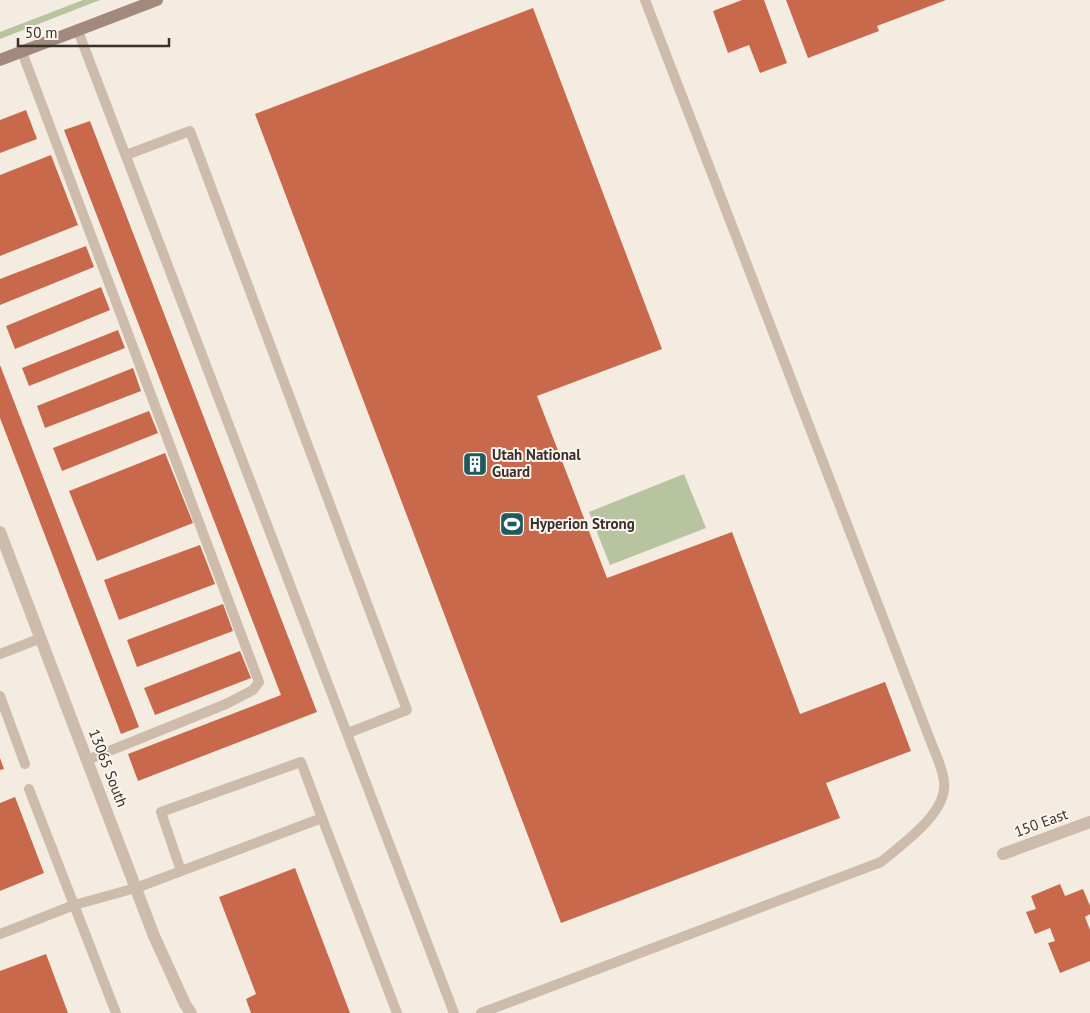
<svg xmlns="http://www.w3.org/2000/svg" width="1090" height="1013" font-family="'PT Sans',sans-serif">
	<rect width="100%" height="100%" fill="#f4ebe1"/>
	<g fill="#b8c4a0">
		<path d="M83,0H100L0,39V32Z"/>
		<path d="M684,474L706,528L610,565L589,512Z"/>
	</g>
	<g fill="#c8694b">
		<path d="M742,0H764L787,63L760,73L749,45L728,53L713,11Z"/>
		<path d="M786,0H946L877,26L879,31L808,58Z"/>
		<path d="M533,8L662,349L537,396L607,578L732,532L800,714L885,682L911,751L826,783L840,818L561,923L255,114Z"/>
		<path d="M26,110L37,139L0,153V120Z"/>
		<path d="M90,121L317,712L138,781L128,754L281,695L64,130Z"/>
		<path d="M51,155L78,225L0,256V175Z"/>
		<path d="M86,246L94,267L0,305V279Z"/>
		<path d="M101,287L110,310L15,349L6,326Z"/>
		<path d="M118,330L125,348L29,386L22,368Z"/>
		<path d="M0,365L139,727L121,734L0,418Z"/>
		<path d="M133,368L141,391L45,428L37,406Z"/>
		<path d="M149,411L158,433L62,471L53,448Z"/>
		<path d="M165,453L193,523L97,561L69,491Z"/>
		<path d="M200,545L215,584L119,620L104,580Z"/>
		<path d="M223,604L233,631L137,667L127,640Z"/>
		<path d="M240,651L251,678L155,715L144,688Z"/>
		<path d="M0,758L4,769L0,770Z"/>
		<path d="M15,797L44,873L0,891V803Z"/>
		<path d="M295,868L350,1013H251L246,999L256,994L219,897Z"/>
		<path d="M1060,884L1065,896L1083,889L1090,906V914L1085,917L1090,930V961L1060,973L1048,943L1055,941L1050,928L1035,934L1026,912L1036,909L1031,896Z"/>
		<path d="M46,954L68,1013H0V971Z"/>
	</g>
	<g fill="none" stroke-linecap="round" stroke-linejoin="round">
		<g stroke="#cdbbac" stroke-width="10">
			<path d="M78,31L454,1013"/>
			<path d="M22,52L259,682L253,690L226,704L87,760"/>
			<path d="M126,155L190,131L407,710L348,733"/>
			<path d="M0,654L41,638"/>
			<path d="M0,696L25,764"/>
			<path d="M29,789L116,1013"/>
			<path d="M181,871L161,812L301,762L322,818"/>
			<path d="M0,934L74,905L136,888L322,818L397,1013"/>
			<path d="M481,1013L881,862C902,844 948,813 944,782C943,768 934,751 929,737L645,0"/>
		</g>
		<g stroke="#cdbbac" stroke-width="12">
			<path d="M0,532L154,936L185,1004L191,1013"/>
			<path d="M1003,854L1090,822"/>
		</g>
		<path stroke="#a18a7d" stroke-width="12" d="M0,60L157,0"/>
	</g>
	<defs>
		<symbol id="building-square" viewBox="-11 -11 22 22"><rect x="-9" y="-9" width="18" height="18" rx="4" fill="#1f5a5e" stroke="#fbf5ee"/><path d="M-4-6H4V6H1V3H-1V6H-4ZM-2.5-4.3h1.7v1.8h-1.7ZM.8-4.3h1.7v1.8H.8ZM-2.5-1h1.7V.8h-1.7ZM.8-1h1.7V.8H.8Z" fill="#fff"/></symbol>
		<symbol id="stadium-square" viewBox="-11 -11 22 22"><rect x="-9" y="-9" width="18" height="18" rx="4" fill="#1f5a5e" stroke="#fbf5ee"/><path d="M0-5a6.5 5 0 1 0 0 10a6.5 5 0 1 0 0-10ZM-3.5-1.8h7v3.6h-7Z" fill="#fff"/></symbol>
	</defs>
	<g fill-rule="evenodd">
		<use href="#building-square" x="461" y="450" width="28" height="28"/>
		<use href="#stadium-square" x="498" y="510" width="28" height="28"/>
	</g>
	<g text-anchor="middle" stroke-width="4" stroke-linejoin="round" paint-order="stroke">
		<g font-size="15" font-weight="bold" fill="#3b302b" stroke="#fbf5ee" text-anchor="start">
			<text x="492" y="460">Utah National<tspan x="492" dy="17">Guard</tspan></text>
			<text x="530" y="529">Hyperion Strong</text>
		</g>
		<g font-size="15" fill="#3b302b" stroke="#fbf5ee">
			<text transform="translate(108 768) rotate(69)" y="5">13065 South</text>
			<text transform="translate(1041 823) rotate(-20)" y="5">150 East</text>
		</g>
	</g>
	<path d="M18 38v8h151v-8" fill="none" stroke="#3b302b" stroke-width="2.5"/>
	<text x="25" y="38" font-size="15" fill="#3b302b" stroke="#fbf5ee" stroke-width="4" paint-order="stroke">50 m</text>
</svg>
